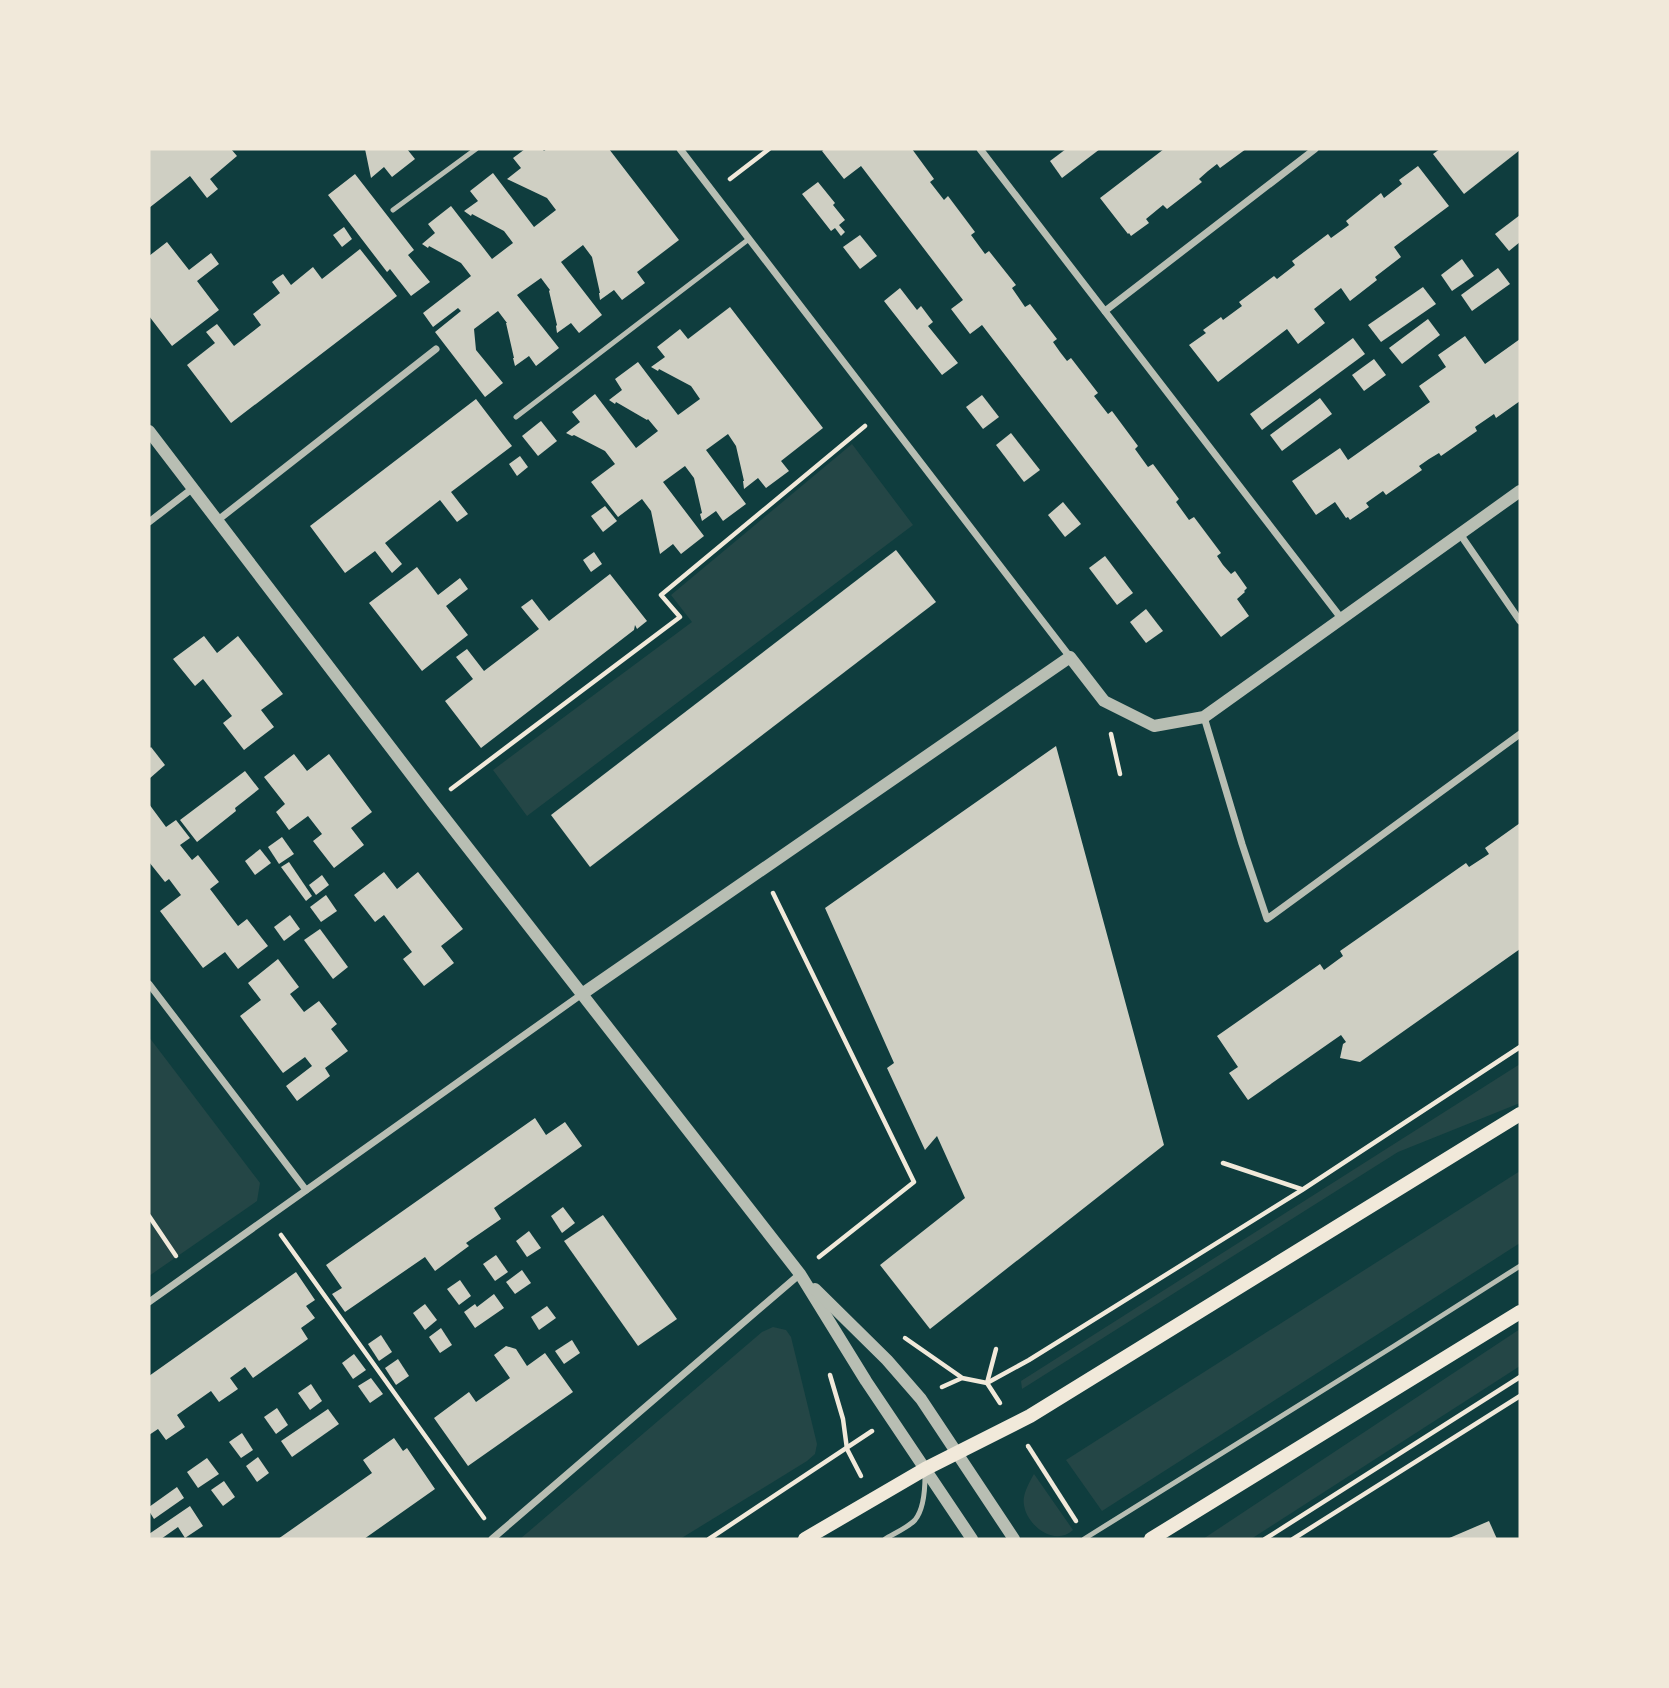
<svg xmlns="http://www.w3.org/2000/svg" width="1669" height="1688" font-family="Arial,sans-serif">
	<rect width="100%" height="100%" fill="#0f3d3e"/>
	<g fill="#244646">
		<path d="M852,444L913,525L527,816L493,770L692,622L671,595Z"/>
		<path d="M149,1037L260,1183L257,1201L149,1276Z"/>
		<path d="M1520,1064V1103L1398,1152L1022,1389L1021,1381Z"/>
		<path d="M1520,1171V1243L1102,1511L1066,1460Z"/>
		<path d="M773,1327L786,1330L791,1337L817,1444L815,1454L807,1461L680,1539H520L762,1332Z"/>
		<path d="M1520,1329V1366L1251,1539H1203Z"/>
		<path d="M1034,1474L1073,1530C1055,1547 1027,1526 1024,1505C1022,1495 1029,1483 1034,1474Z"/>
	</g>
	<g fill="#cfcfc3">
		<path d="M149,149H231L237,156L210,179L218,189L207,198L190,176L149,208Z"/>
		<path d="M365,149H407L415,159L392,177L384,167L371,178Z"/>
		<path d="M525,149H542L544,151L547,149H609L679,240L637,272L645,283L622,300L614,290L600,300L599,293H600L592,257L583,245L561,262L602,315L579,333L571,323L557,333L556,326L557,325L549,291L550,290L541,278L517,295L559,348L536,366L529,356L515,366L513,358H514L506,323H507L498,311L474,329L476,350L503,383L485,397L435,332L461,311L458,308L433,327L423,313L471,276L461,263L429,246L428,248L422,244L435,233L428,224L451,206L492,259L513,243L504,231L472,214L471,216L464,211L478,201L470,191L493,173L534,227L556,210L547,198L507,179L521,168L513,158Z"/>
		<path d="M825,149H912L934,179L930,182L944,200L948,196L975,232L971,235L985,254L989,251L1016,285L1012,288L1025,307L1030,304L1057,339L1053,342L1060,352L1067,361L1071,358L1098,393L1094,396L1108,414L1112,411L1138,446L1135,449L1148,467L1153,464L1179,499L1176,502L1189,520L1194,517L1221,553L1217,556L1223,565L1231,574L1235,571L1247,588L1244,591L1245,592L1237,599L1249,616L1221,637L982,325L970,334L951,309L963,300L861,166L844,179L822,151Z"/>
		<path d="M1066,149H1100L1062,178L1050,161Z"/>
		<path d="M1164,149H1246L1220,168L1217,164L1208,171L1199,179L1202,182L1167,209L1163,205L1146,219L1149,223L1131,236L1129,233L1128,234L1100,198Z"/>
		<path d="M1440,149H1520V150L1464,194L1433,154Z"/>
		<path d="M1418,166L1449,206L1394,247L1401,257L1375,277L1377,280L1350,301L1341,288L1314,309L1325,323L1298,344L1287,329L1218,382L1189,345L1206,333L1203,330L1221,317L1223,320L1242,306L1239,302L1274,276L1277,279L1295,265L1292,261L1328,234L1331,238L1349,225L1346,221L1381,193L1384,198L1402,184L1399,180Z"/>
		<path d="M355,174L414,250L408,255L430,282L411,296L390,269L387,272L328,195Z"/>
		<path d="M818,182L835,203L833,205L845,220L839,225L845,232L841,236L835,228L831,231L802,194Z"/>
		<path d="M1520,215V242L1509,251L1495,234Z"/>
		<path d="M344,227L352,239L342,247L333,235Z"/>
		<path d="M860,235L877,256L860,269L843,247Z"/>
		<path d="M167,242L189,270L211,253L219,264L197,281L219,310L172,346L149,316V256Z"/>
		<path d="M360,249L397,296L231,423L187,365L215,343L206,332L217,324L234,346L261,325L253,314L280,293L272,282L277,278L283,274L291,285L313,267L322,279Z"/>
		<path d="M1462,259L1474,276L1452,291L1441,275Z"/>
		<path d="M1498,268L1510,284L1472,311L1461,295Z"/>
		<path d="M1423,287L1436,304L1381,342L1368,325Z"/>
		<path d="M900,288L917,310L921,306L933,322L928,326L958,363L942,375L884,301Z"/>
		<path d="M730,307L823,428L781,461L789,471L766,488L758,478L744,489L743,481H744L736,446L728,434L706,450L746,504L723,521L716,511L702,521L700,514L702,513L694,478L685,466L663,482L704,536L681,554L673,544L660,554L651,511L642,499L618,517L591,482L615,464L605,451L574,435L572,436L566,433L580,422L572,412L595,394L636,448L658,431L648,419L647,420L616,402L615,404L609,400L622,390L615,379L638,362L678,415L700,399L691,386L659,369L658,371L651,367L665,357L657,347L680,329L688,339Z"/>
		<path d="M1428,319L1440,335L1402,364L1389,348Z"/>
		<path d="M1465,336L1485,364L1520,339V401L1496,418L1494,414L1475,427L1477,431L1441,456L1439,453L1429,459L1419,466L1422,470L1386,495L1383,491L1366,503L1369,507L1350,520L1348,517L1346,518L1335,502L1316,515L1292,481L1340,448L1348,460L1430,402L1419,386L1446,367L1438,355Z"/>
		<path d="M1353,338L1365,354L1262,430L1250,414Z"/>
		<path d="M1374,359L1386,375L1364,391L1352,375Z"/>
		<path d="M982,395L999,417L983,429L966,407Z"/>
		<path d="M1320,398L1332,414L1282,451L1270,435Z"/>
		<path d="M476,399L512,446L451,492L468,514L457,522L440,500L385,543L402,564L392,573L375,551L345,573L310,526Z"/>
		<path d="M541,421L557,441L538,456L522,436Z"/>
		<path d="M1011,433L1040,470L1024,482L996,445Z"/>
		<path d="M520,456L528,467L517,476L509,464Z"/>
		<path d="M1063,502L1081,524L1065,537L1048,515Z"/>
		<path d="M605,506L617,521L603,532L591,516Z"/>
		<path d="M896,550L936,602L590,867L551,815Z"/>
		<path d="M594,552L602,564L591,572L583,560Z"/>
		<path d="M1105,556L1133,593L1117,605L1089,568Z"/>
		<path d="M417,567L438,595L460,578L468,589L446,606L468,635L422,671L369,603Z"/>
		<path d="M610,574L647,621L637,629L635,625L634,630L481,748L445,701L473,679L456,657L467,649L484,671L539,629L521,607L532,599L549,621Z"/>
		<path d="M1146,609L1163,631L1146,643L1130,622Z"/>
		<path d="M204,636L217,653L238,636L283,694L261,710L274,727L244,750L223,723L232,716L203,679L195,686L173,659Z"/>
		<path d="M1056,746L1164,1145L930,1329L880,1265L965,1198L937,1136L925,1150L887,1068L894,1063L825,908Z"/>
		<path d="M151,747L165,765L149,779V749Z"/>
		<path d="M294,754L307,771L329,754L372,812L351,828L364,845L334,868L313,841L322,834L308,816L289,830L276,812L285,804L264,777Z"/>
		<path d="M245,771L259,789L235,808L236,811L197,842L180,820Z"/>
		<path d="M149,804L166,827L176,820L190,838L180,845L192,860L198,855L219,882L210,889L238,926L247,919L268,946L238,969L225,952L203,968L160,911L181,895L169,879L165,882L149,862Z"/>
		<path d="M1520,823V949L1360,1062L1340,1058L1343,1044L1346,1042L1341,1035L1248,1100L1229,1073L1238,1067L1217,1036L1320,964L1324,970L1343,956L1340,951L1466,863L1469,867L1489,854L1485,848Z"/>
		<path d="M282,837L294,854L279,864L268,847Z"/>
		<path d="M260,849L271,863L255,875L245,861Z"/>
		<path d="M289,862L312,896L306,901L281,867Z"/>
		<path d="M384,872L397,889L418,872L463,929L441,946L454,963L424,986L403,959L412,952L384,915L375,922L354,895Z"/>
		<path d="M322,875L329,885L316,895L309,885Z"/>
		<path d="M326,895L337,911L321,922L310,907Z"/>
		<path d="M290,915L300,929L284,941L274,927Z"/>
		<path d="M320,929L348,967L333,979L304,940Z"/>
		<path d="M278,959L299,987L290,994L304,1012L319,1001L337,1024L331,1029L348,1051L325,1068L330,1076L297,1101L286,1086L312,1066L305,1057L283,1073L240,1016L261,1000L248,983Z"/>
		<path d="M535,1118L546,1135L565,1122L582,1146L494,1208L501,1219L466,1243L469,1246L435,1271L425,1257L345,1312L332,1294L342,1288L326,1265Z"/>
		<path d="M563,1207L575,1223L562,1233L551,1216Z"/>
		<path d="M603,1215L677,1319L638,1346L564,1241Z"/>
		<path d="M529,1231L541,1248L527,1257L516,1241Z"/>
		<path d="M496,1255L508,1272L495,1281L483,1264Z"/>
		<path d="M522,1270L531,1283L515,1294L506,1282Z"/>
		<path d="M296,1272L315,1300L306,1306L315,1318L301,1328L308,1339L253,1378L245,1367L230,1378L238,1389L219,1402L211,1391L177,1415L185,1427L166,1440L158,1429L149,1435V1376Z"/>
		<path d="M460,1280L471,1296L459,1305L447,1289Z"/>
		<path d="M494,1294L504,1308L475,1328L464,1312L475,1304L477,1307Z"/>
		<path d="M425,1304L437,1320L425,1330L413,1313Z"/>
		<path d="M547,1306L556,1318L539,1330L531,1317Z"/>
		<path d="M441,1328L452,1345L440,1353L429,1337Z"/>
		<path d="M381,1335L392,1352L379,1361L368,1344Z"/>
		<path d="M572,1340L580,1353L564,1364L555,1351Z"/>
		<path d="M506,1346L516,1349L527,1366L545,1353L573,1392L468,1466L434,1418L469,1392L476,1402L510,1378L494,1355Z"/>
		<path d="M354,1354L366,1370L353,1379L342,1363Z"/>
		<path d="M398,1359L409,1376L396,1385L385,1368Z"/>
		<path d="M371,1378L383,1394L370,1403L358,1386Z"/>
		<path d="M311,1384L322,1401L310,1410L298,1393Z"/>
		<path d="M277,1408L288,1425L276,1434L264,1417Z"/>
		<path d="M328,1409L339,1424L292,1457L281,1441Z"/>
		<path d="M242,1433L253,1450L241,1458L229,1442Z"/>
		<path d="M394,1438L403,1451L407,1448L435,1489L364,1539H278L372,1473L363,1460Z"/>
		<path d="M258,1457L269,1473L257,1482L246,1466Z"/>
		<path d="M207,1458L219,1474L198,1488L187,1472Z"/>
		<path d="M224,1481L235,1497L223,1506L211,1490Z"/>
		<path d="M177,1487L184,1498L154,1519L149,1511V1507Z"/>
		<path d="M190,1506L203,1526L185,1538L178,1527L161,1539H149V1534Z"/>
		<path d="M1489,1521L1497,1539H1447Z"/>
	</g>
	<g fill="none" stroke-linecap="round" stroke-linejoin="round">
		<g stroke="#f1e9da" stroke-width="4.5">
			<path d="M730,179L769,149"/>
			<path d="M1111,734L1120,774"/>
			<path d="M451,789L680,617L661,595L865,426"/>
			<path d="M773,893L914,1182L819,1257"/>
			<path d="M1223,1163L1301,1189"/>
			<path d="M149,1216L176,1256"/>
			<path d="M281,1235L484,1518"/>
			<path d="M905,1338L961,1377"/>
			<path d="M996,1349L987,1383L1000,1403"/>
			<path d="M830,1375L843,1419L847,1449L861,1476"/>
			<path d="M942,1387L962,1378L987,1383L1029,1360L1302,1190L1520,1047"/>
			<path d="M1028,1446L1076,1521"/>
			<path d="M709,1539L872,1431"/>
			<path d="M1265,1539L1520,1377"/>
			<path d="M1293,1539L1520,1396"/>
		</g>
		<g stroke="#b8beb3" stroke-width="5">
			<path d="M393,210L476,149"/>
			<path d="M516,417L749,239"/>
			<path d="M885,1539C893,1534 909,1527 915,1520C924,1509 925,1490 925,1476"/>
			<path d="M1084,1539L1394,1346L1520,1266"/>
		</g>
		<g stroke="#b8beb3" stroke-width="7">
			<path d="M680,149L1070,657"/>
			<path d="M980,149L1341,618"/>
			<path d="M1105,311L1315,149"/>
			<path d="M218,520L436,349"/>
			<path d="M149,522L193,488"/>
			<path d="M1460,534L1520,621"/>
			<path d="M1204,717L1242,844L1267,919L1520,734"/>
			<path d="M149,984L306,1190"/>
			<path d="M149,1302L582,994"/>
			<path d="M492,1539L800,1274"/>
		</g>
		<g stroke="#b8beb3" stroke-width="12">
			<path d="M149,431L433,803L800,1274L866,1381L972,1539"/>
			<path d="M582,994L1070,657L1104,701L1154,726L1204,717L1520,491"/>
			<path d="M815,1289L887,1360L921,1399L1014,1539"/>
		</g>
		<g stroke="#f1e9da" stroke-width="14">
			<path d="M805,1539L925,1469L1030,1416L1520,1114"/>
			<path d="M1151,1539L1520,1312"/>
		</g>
	</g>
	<rect width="1669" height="1688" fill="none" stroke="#f1e9da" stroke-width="301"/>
</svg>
